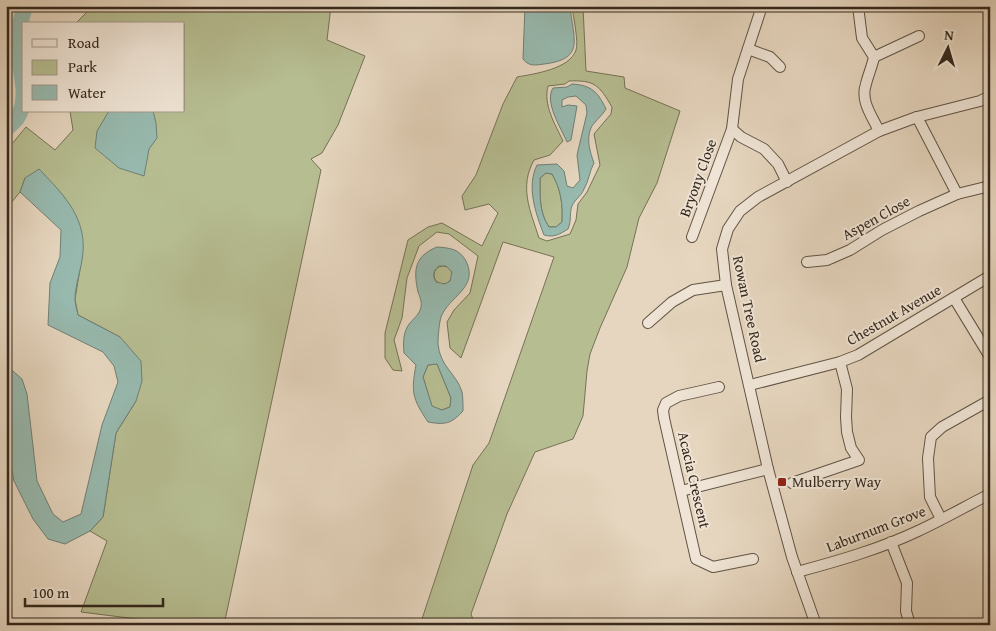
<svg xmlns="http://www.w3.org/2000/svg" width="996" height="631" font-family="'Gentium Book Plus',serif">
	<rect width="100%" height="100%" fill="#e6d6bf"/>
	<filter id="stains"><feTurbulence type="fractalNoise" baseFrequency=".004" numOctaves="4"/><feColorMatrix values="0 0 0 0 .2 0 0 0 0 .09 0 0 0 0 .02 0 0 0 .5 -.17"/></filter>
	<radialGradient id="worn" r=".72"><stop offset=".6" stop-color="#630" stop-opacity="0"/><stop offset="1" stop-color="#630" stop-opacity=".3"/></radialGradient>
	<g fill="#b6bd91" stroke="#757256" fill-rule="evenodd">
		<path d="M93,6H331L327,40L365,56L338,125L322,153L311,159L321,170L224,625H185L81,612L107,541L90,531L103,517L116,433L136,401L120,337L78,315L75,299L82,257L25,178L20,192L6,209V151L26,127L55,150L73,130L70,111H184V24H75Z"/>
		<path d="M572,6L583,7L586,71L624,77L625,88L680,111L657,183L639,218L627,267L600,328L590,354L587,371L583,416L573,439L535,452L507,514L471,614L475,625H420L473,465L489,443L554,257L503,242L461,358L450,348L447,322L454,310L470,293L478,256L449,234L437,232L419,246L407,278L402,318L394,340L402,371L393,370L385,358V333L408,240L428,227L442,223L482,246L498,213L489,204L465,210L462,196L476,175L503,104L517,77C534,74 570,69 576,50C579,43 573,15 572,6ZM569,81C595,80 599,85 612,107L611,114L594,134L600,165L587,192L578,204L576,220L570,234L547,241L539,238C530,210 519,187 534,160L550,155L563,141C555,124 543,105 548,86L565,84Z"/>
		<path d="M546,173L552,174C561,189 563,205 562,222L556,227H549C539,213 540,195 540,178Z"/>
		<circle cx="443" cy="275" r="9"/>
		<path d="M437,364L451,398L450,407L442,410L432,407L423,377L428,365Z"/>
	</g>
	<g fill="#97b9ae" stroke="#6f7f74" fill-rule="evenodd">
		<path d="M525,6H570C573,39 586,59 544,64C536,65 529,67 523,59Z"/>
		<path d="M572,84C591,85 598,92 606,109C602,116 592,124 591,128C586,139 590,152 594,163C589,172 589,181 584,189C581,197 573,200 571,209C570,216 571,222 568,229C560,234 554,238 544,235C536,214 526,187 537,165L557,164L564,171L567,186L573,188L580,180L577,155L587,113L586,105L576,96L568,97L562,100V107L568,105L577,106L571,140L567,142C561,128 544,102 553,88L567,87ZM546,173L552,174C561,189 563,205 562,222L556,227H549C539,213 540,195 540,178Z"/>
		<path d="M109,111H153L156,123L157,138L149,149L144,176L119,168L95,148L97,131Z"/>
		<path d="M39,169C65,196 89,220 82,260C80,273 75,287 75,299C75,304 77,310 78,315L120,337L141,361L142,381L136,401L116,433L103,517L90,531L65,544L48,539L33,519L14,481L7,442L6,365L22,379L27,394L37,481L53,514L63,522L81,514L102,425L118,382L114,366L103,352L48,325L50,283L60,257L61,230L20,192L25,178Z"/>
		<path d="M437,247C451,248 459,249 466,261C479,288 449,296 441,317C439,324 438,337 438,344C440,367 457,374 462,392C463,397 463,405 463,411C451,424 445,425 428,422C412,398 411,392 416,365L404,353C403,343 403,331 410,323C415,317 419,315 421,307C422,302 420,297 418,292C413,269 415,256 437,247ZM439,266H446L452,272L450,281L445,284L436,282C432,276 433,270 439,266ZM437,364L451,398L450,407L442,410L432,406L423,377L428,365Z"/>
	</g>
	<g fill="none" stroke-linecap="round" stroke-linejoin="round">
		<path stroke="#97b9ae" stroke-width="16" d="M6,129C10,125 15,122 17,118C33,94 15,62 17,36C18,28 22,18 24,10L26,6"/>
		<defs>
			<g id="minor">
				<path d="M858,6L862,38L874,57C872,67 868,75 866,84C860,101 872,116 879,131"/>
				<path d="M748,49L770,57L780,67"/>
				<path d="M874,57L919,36"/>
				<path d="M917,117L957,194"/>
				<path d="M732,129L741,137L764,149L778,164L787,182"/>
				<path d="M692,237L732,129L738,79L762,6"/>
				<path d="M807,262L827,260L850,250L882,230L919,211L957,194L990,186"/>
				<path d="M954,298L990,357"/>
				<path d="M648,323L672,302L693,290L726,285"/>
				<path d="M750,385L840,362L858,355L990,276"/>
				<path d="M719,387L679,396L666,403L663,410L664,418L696,559L713,567L753,559"/>
				<path d="M792,483L859,460L851,448L847,432L846,417L847,389L840,362"/>
				<path d="M681,491L768,469"/>
				<path d="M941,519L930,497L928,458L931,437L942,427L990,400"/>
				<path d="M891,542L907,583L906,611L910,625"/>
				<path d="M797,572C838,561 880,549 918,531C942,520 966,506 990,494"/>
				<path d="M816,625L792,557L768,469L726,285L722,249L728,229L740,211L758,197L879,131L917,117L980,101L990,96"/>
			</g>
		</defs>
		<use href="#minor" stroke="#605445" stroke-width="12"/>
		<use href="#minor" stroke="#efe4d5" stroke-width="10"/>
	</g>
	<rect fill="#8f2418" stroke="#efe4d5" stroke-width="2" x="777" y="477" width="10" height="10" rx="2.5"/>
	<g text-anchor="middle" stroke-width="4" stroke-linejoin="round" paint-order="stroke">
		<g font-size="15" fill="#34281c" stroke="#efe4d5">
			<text transform="translate(698 178) rotate(-70)" y="5">Bryony Close</text>
			<text transform="translate(876 218) rotate(-29)" y="5">Aspen Close</text>
			<text transform="translate(749 309) rotate(78)" y="5">Rowan Tree Road</text>
			<text transform="translate(894 315) rotate(-30)" y="5">Chestnut Avenue</text>
			<text transform="translate(694 480) rotate(77)" y="5">Acacia Crescent</text>
			<text transform="translate(876 529) rotate(-21)" y="5">Laburnum Grove</text>
		</g>
		<g font-size="15" fill="#34281c" stroke="#efe4d5" text-anchor="start">
			<text x="792" y="487">Mulberry Way</text>
		</g>
	</g>
	<rect width="996" height="631" fill="none" stroke="#e6d6bf" stroke-width="25"/>
	<rect x="8" y="8" width="981" height="616" fill="none" stroke="#34281c" stroke-width="2.5"/>
	<rect x="12" y="12" width="971" height="606" fill="none" stroke="#34281c"/>
	<rect x="22" y="22" width="162" height="90" fill="#efe4d5" stroke="#a4998b"/>
	<rect x="32" y="39" width="25" height="8" fill="#efe4d5" stroke="#a4998b"/>
	<text x="68" y="48" font-size="15" fill="#34281c">Road</text>
	<rect x="32" y="60" width="25" height="15" fill="#b6bd91" stroke="#a4998b"/>
	<text x="68" y="72" font-size="15" fill="#34281c">Park</text>
	<rect x="32" y="85" width="25" height="15" fill="#97b9ae" stroke="#a4998b"/>
	<text x="68" y="98" font-size="15" fill="#34281c">Water</text>
	<g transform="translate(948 48) rotate(5)" stroke="#efe4d5" stroke-width="4" paint-order="stroke">
	<path d="M0-4L9 19L0 12L-9 19Z" fill="#34281c"/>
	<text y="-8" font-size="14" font-weight="bold" text-anchor="middle" fill="#34281c">N</text>
	</g>
	<path d="M25 598v8h138v-8" fill="none" stroke="#34281c" stroke-width="2.5"/>
	<text x="32" y="598" font-size="15" fill="#34281c" stroke="#efe4d5" stroke-width="4" paint-order="stroke">100 m</text>
	<rect width="100%" height="100%" filter="url(#stains)"/>
	<rect width="100%" height="100%" fill="url(#worn)"/>
</svg>
